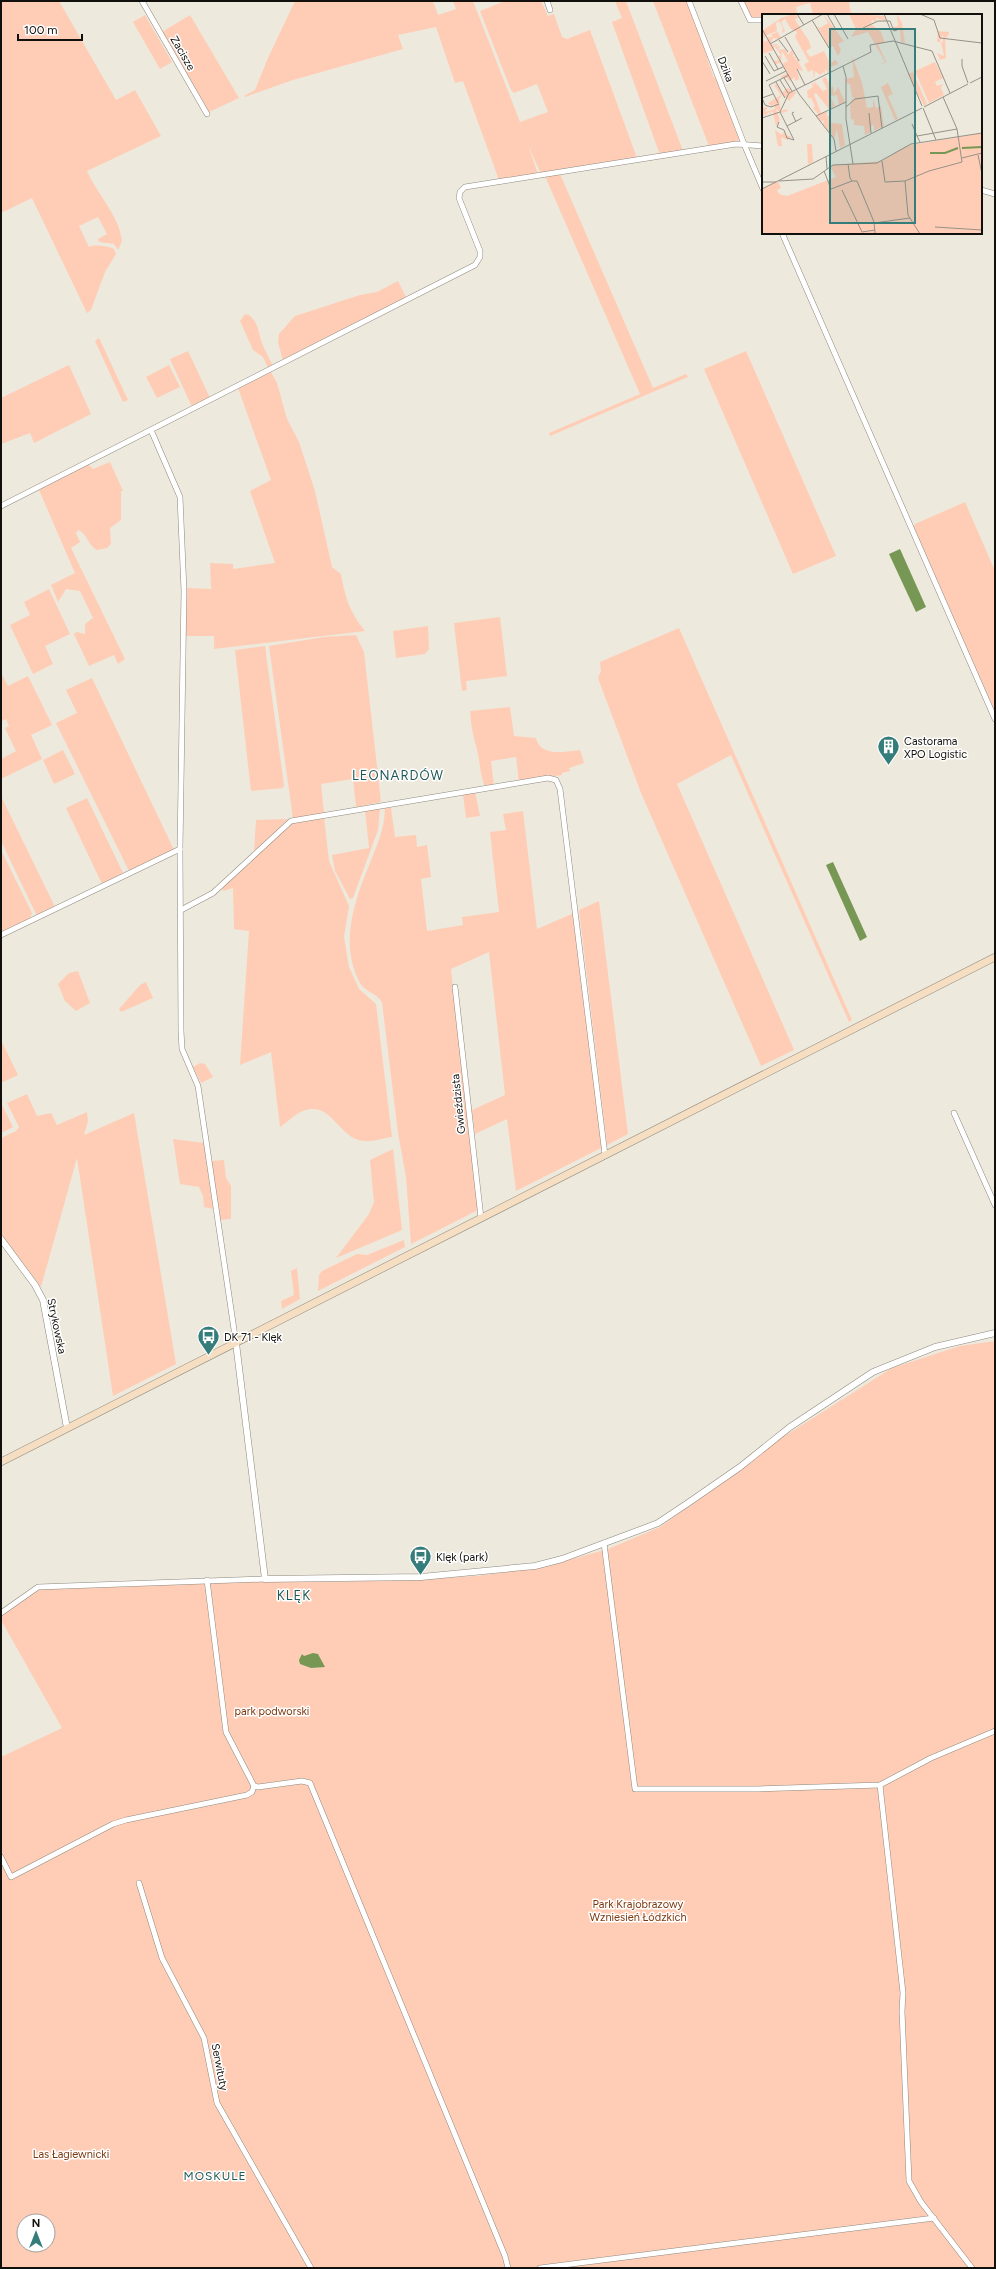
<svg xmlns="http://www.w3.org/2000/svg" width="996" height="2269" font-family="Figtree,sans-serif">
	<rect width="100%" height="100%" fill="#eee9dd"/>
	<g fill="#ffcdb5" fill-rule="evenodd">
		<path d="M1,1H59L116,100L135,90L161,136L87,171C97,194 119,215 122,241L118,250L114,244L99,242L98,239L107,234L98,217L79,226L89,247C95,244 107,246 114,249L116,254L105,272L91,310L87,313L32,198L1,213Z"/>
		<path d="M295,1H433L438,15L456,9L453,1H473L520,122L548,112L537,84L514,93L511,90L480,11L505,1H541L548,16L554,14L562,37L567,39L590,30L637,158L541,174L528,145L538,174L499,180L463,81L455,83L436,27L398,35L403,49L293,80L245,97L244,96L255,90L268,58Z"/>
		<path d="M615,1H626L683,151L660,155L612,22L622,18Z"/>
		<path d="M653,1H687L708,58H707L714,78L716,77L739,139L736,143L709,146Z"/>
		<path d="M743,1H849L851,15H813L810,3L796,7L798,15H763V19L750,18Z"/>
		<path d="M145,15L172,62L160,69L133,22Z"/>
		<path d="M190,15L239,98L209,112L162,32Z"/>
		<path d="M560,174L653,388L686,374L688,377L550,436L549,433L640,394L545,176Z"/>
		<path d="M398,281L407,299L283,361L278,342L279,334L295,316L360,295L377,292Z"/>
		<path d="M245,314L249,315C259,323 258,332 262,343C265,351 269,358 273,366L268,368L263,357L253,350L240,321Z"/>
		<path d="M99,338L128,400L123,402L95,341Z"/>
		<path d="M188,351L210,398L192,407L170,359Z"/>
		<path d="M746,351L836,556L793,574L704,369Z"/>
		<path d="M69,365L91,414L34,443L30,433L1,444V398Z"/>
		<path d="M169,365L180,387L157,398L146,377Z"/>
		<path d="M271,372L277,383L287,419L299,442L315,491L332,567L341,574C345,597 350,613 365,631L214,649V636H186V588L211,589L210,563L233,564V569L275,563L250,491L271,480L238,388Z"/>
		<path d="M110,462L123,491H121V520L110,528L111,544L107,548L97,550C88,546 87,533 78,530L76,533L80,542L71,548L125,659L118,664L114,655L89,666L74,634L77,632L85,634V624L93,618L80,591L66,589L58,602L51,585L75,573L39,490L88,464L93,469Z"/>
		<path d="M965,502L995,571V711L913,528L915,524Z"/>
		<path d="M49,589L70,634L45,646L53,664L33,674L10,625L30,615L24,602Z"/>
		<path d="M500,617L507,676L466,681L467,690L462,691L454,623Z"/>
		<path d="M428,626L429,649L425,654L396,658L393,631Z"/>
		<path d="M679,628L852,1020L849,1022L731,755L677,784L794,1050L761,1066L641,793L598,678L601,671L600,662Z"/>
		<path d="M356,635L364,652L381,802L356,807L353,779L321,784L324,813L293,819L269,646L324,637Z"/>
		<path d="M265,646L284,785L283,788L251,791L235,650Z"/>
		<path d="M1,673L8,686L28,676L52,725L31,735L42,759L1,779V759L16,751L5,728L9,726L6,719L1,721Z"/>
		<path d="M92,678L174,850L129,871L56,723L77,713L66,690Z"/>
		<path d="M510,707L514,736L536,738C540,757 564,752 580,750L584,763L569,768L570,771L562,773V775L519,782L516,757L491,761L494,786L485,787C480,775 480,762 477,749C473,737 471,725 470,711Z"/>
		<path d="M63,750L75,774L54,784L43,760Z"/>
		<path d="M475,792L480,816L466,818L463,795Z"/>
		<path d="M1,796L55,907L37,916L1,841Z"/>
		<path d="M87,798L123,873L102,884L66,808Z"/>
		<path d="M385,807L391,808L395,837L416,835L417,847L427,845L431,877L421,879L427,931L463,925L462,917L499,912L490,832L506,830L503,814L523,811L537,929L574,913L603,1147L516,1191L507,1119L475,1134L472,1110L505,1095L489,952L451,969L478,1210L411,1244L406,1177L398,1133L382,1002C375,992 365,992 360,983C340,946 353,904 368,868C376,847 385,830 385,807Z"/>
		<path d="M380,808L378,830L353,898L350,899L335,871L332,855L369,848L365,810Z"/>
		<path d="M324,817L329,861L349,906L344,937L349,967L359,989L376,1004L392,1137C383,1138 373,1142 364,1141C339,1140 332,1100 303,1111C295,1114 288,1122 280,1127L271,1052L240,1065L249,931L234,929L233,888L223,891L222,888L291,823Z"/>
		<path d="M288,819L254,852L256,820Z"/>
		<path d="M1,850L32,913L30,919L1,933Z"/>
		<path d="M599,901L628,1134L607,1145L579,910Z"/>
		<path d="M78,971L90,1003L76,1011L65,1001L58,984L69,973Z"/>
		<path d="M146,982L153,998L121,1012L119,1009L140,985Z"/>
		<path d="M1,1040L18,1075L1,1083Z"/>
		<path d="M200,1063L205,1064L213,1077L201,1083L193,1067Z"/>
		<path d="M27,1094L37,1116L51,1113L57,1125L87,1112L88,1121L84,1135L134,1113L176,1364L113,1396L77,1158L41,1287L1,1234V1138L16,1131L19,1127L7,1103Z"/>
		<path d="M1,1103L13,1127L1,1133Z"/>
		<path d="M173,1139L204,1143L213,1209L204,1207L203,1196L199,1187L180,1184Z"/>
		<path d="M393,1149L402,1230L336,1258L369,1214L374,1202L370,1160Z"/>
		<path d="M224,1160L226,1178L231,1186V1219L219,1220L211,1161Z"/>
		<path d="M404,1240L405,1247L318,1291L319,1275L322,1271L357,1254L367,1255Z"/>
		<path d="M297,1268L300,1299L282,1309L281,1301L294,1295L291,1271Z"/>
		<path d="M995,1341V2268H1V1757L62,1728L1,1620V1616L37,1588L206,1582H340L419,1579L477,1576L543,1567L608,1549L660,1527L783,1437L892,1368L960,1346ZM24,2221H48V2245H24Z"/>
	</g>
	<g fill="#779854">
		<path d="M900,549L926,607L916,612L889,554Z"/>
		<path d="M833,862L867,937L860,941L826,865Z"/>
		<path d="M313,1653L318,1654L325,1667L311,1668L300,1664L299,1660L302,1654L304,1656Z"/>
	</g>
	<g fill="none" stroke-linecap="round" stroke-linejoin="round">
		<defs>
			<g id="minor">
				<path d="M142,1L207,114"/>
				<path d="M547,1L550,10"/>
				<path d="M689,1L744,144L763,189"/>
				<path d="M741,1L750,20H763"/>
				<path d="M981,190L995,194"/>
				<path d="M782,233L995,719"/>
				<path d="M151,430L180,497L184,591L180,849L181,1031L182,1049L198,1086L236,1343"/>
				<path d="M1,506L475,265L480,257V251L459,198L460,192L465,187L736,144L763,146"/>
				<path d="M181,910L213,893L291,821L548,778L556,780L560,789L605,1155"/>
				<path d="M1,935L180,849"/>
				<path d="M455,987L481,1218"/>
				<path d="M954,1113L995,1205"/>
				<path d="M604,1543L635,1789H758L880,1785L931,1758L995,1731"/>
				<path d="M207,1580L226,1732L254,1786L258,1787L302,1781L310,1783L505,2256L508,2268"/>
				<path d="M1,1613L38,1587L265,1579"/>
				<path d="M880,1785L903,1993L902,2011L909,2181L921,2202L972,2268"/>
				<path d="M1,1857L11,1877L113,1824L126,1820L247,1795L252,1792L254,1786"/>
				<path d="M139,1883L162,1958L204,2038L217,2103L311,2268"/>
				<path d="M540,2268L934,2218"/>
			</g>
			<g id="tertiary">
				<path d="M1,1239L35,1285L43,1300L67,1428"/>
				<path d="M236,1343L265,1579L421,1577L535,1566L562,1559L645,1528L658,1523L688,1503L740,1467L790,1427L873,1372L935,1347L995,1333"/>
			</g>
			<path id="secondary" d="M1,1462L995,957"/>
		</defs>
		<use href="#minor" stroke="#8d897e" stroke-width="6"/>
		<use href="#tertiary" stroke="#8d897e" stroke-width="7"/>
		<use href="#secondary" stroke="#8d897e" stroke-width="8"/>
		<use href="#minor" stroke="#fff" stroke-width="5"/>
		<use href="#tertiary" stroke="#fff" stroke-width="6"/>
		<use href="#secondary" stroke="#f5dec1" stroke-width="7"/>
	</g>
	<defs>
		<symbol id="building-pin" viewBox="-11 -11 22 30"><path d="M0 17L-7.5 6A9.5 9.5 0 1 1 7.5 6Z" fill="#347d7b" stroke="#fff"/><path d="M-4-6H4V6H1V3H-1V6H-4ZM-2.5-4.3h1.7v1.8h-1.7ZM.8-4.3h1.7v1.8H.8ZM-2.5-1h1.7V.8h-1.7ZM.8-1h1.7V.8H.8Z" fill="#fff"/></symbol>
		<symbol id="bus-pin" viewBox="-11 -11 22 30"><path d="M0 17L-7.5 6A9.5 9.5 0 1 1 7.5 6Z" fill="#347d7b" stroke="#fff"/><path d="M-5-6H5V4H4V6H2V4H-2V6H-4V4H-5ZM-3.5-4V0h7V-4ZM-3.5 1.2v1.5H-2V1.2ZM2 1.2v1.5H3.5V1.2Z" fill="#fff"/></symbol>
	</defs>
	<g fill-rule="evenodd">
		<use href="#building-pin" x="876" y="734" width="25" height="34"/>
		<use href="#bus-pin" x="196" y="1324" width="25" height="34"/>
		<use href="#bus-pin" x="408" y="1544" width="25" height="34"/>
	</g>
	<g text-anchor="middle" stroke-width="3" stroke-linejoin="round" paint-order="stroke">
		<g font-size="11" fill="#12100c" stroke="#fff">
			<text transform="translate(183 53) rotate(60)" y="4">Zacisze</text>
			<text transform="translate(726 69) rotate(69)" y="4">Dzika</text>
			<text transform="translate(458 1104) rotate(-96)" y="4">Gwieździsta</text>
			<text transform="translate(57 1326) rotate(78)" y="4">Strykowska</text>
			<text transform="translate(220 2067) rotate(79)" y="4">Serwituty</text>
		</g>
		<g font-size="11" fill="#12100c" stroke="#fff" text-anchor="start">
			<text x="904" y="745">Castorama<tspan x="904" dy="13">XPO Logistic</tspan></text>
			<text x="224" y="1341">DK 71 - Klęk</text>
			<text x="436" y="1561">Klęk (park)</text>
		</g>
		<g font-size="11" fill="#7b380f" stroke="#fff">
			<text x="272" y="1715">park podworski</text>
			<text x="638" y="1908">Park Krajobrazowy<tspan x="638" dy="13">Wzniesień Łódzkich</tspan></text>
			<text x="71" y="2158">Las Łagiewnicki</text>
		</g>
		<g font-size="12" letter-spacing="1" fill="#1e5957" stroke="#fff">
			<text x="215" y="2180">MOSKULE</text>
		</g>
		<g font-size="13" letter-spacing="1" fill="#1e5957" stroke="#fff">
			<text x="398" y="780">LEONARDÓW</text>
			<text x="294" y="1600">KLĘK</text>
		</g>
	</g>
	<g transform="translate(762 14)">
		<rect width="220" height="220" fill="#eee9dd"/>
		<path d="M31,0L36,3L33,6L47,27L49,34L44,37L48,43L62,37L68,49L74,46L76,50L68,53L67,59L63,55V61L62,58L58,61L53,57L52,66L51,56L46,58L42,50L47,48L33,23L35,18L29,15L23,5L19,8L23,17L20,19L21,14L17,7L14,9L15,17L5,21L1,25L3,28L6,26L5,23H10V20L16,18L19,25L11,24L8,31L16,30L14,33L18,32L16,36L23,35L26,41L30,36L32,40L35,38L30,42L34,43L33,46L39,45L36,47L41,57L35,55L37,65L33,67V63L27,67L25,64H20L19,62L26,59L20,50L26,47L20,37L19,49L13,50L12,47L18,46L16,42L19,41L16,37L12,31V36L0,40V17L19,4ZM61,0L82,27L76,30L79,36L76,42L71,32L67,34L55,12L58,14L66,9ZM87,0L122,2L124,7L114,4L115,8L110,6L109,10L119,18L123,29L116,30L124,48L127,47L115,52L123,48L106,18L89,23L94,15ZM135,0L140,9L143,29L139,28L138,16L132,17L131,13L136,12ZM176,17L187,18V20L183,25L184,44L178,46L175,39L182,42L179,28H181V20L178,28H175ZM90,42L100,69L105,94L111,93V85L114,94L119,92L122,112L112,117V111L109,112V118L103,121L102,112L92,111V105L89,106L88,91L90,85H93L90,83L88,70L84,69V65L92,63ZM173,48L181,64L173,68L175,72L181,70L179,74L182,81L167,89L153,57ZM151,58L165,90L162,92L146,60ZM64,63L69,73H71L72,80L76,73L83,88L77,91L75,81L68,82L73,92L67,95L54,79L52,80L59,99L66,98L64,103L67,101L69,109L80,110L83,131L78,134L75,115L72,125L61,110L62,106L59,108L55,102L57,101L51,94L53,92L49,84H46L45,77L51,73L49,68L53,71L52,67L61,77L65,75L60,65ZM126,69L141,102L131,80L126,82L136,105L133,106L119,73ZM15,70L20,79L25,74L29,75L28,78L33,77L34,79L27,87L21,80L17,85L19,97L24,95L26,97L20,99L14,95L18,106L14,112L11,98L9,97V101L7,98L3,102L2,99L1,103L0,92L2,94L6,92L3,98L13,95L12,90L10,93L6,89L19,81L12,71ZM13,116L20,121L22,117L24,121L30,123L25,126L19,123L20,132H16ZM220,119V220H0V175L16,167L19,174L15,176L17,180L25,182L74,163L68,153L72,151L120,147L144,132ZM45,130H50L51,148L46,151Z" fill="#ffcdb5"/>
		<path fill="none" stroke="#779854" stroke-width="2" d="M200,134L220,133M168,139H183L196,134"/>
		<path fill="none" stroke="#969289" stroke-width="1" d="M32,0H35L42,11M65,0L73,14M72,0L86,25M122,0L160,92M158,0L172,6L178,24L220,29M50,6L67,34M101,14L116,7H128L132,17L135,16M0,15L37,80L72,125L74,137M23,23L37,47M17,26L26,38M8,30L61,0M7,39L16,55M3,42L12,57L21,53M200,45V52L206,69M0,47L8,60M81,52L84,63V105L91,150M35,55L43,71M22,64L30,77M18,66L26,79M4,67L24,57M14,68L23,84M208,69L220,63M11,80L0,84L3,91L9,93L17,90M16,89L7,71L27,61M84,93L93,85L116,82L120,114M162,93L206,70M161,94L174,126M18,98L32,126M32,98L30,99L34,108M107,99L109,119M54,102L84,88M0,104L18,98L27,79L109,38L108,31L131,27L170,37L188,79M17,108L15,113L22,116L25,124L32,126M150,110L155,122M25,112L40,104M158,128L155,122L195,115M216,141L220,160M64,142L65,155M200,144L220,139M120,147L123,168L143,167L167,157L200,148L195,115L181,83M86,150L88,164L90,167H95L112,208L113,219M62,157L69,175L90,167M17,167L51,165L71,151L115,149L149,130L220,119M143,167L146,201L158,220M0,168H14M0,175L160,94M80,176L100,218M112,209L148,204M173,213L220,216M100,218L113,216"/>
		<path fill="#347d7b" fill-opacity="0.15" stroke="#347d7b" stroke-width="2" d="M68,15H153V209H68Z"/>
		<rect width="220" height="220" fill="none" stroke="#12100c" stroke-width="2"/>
	</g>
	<rect width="996" height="2269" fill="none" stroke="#12100c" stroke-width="4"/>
	<g transform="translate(36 2233)"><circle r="19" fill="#ffffff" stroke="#a09f9e"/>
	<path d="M0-3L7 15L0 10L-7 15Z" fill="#347d7b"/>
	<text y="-6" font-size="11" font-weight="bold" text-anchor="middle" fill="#12100c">N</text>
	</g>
	<path d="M18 34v6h64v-6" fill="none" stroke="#12100c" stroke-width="2"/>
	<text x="24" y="34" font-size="12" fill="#12100c" stroke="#ffffff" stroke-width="3" paint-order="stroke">100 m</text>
</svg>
